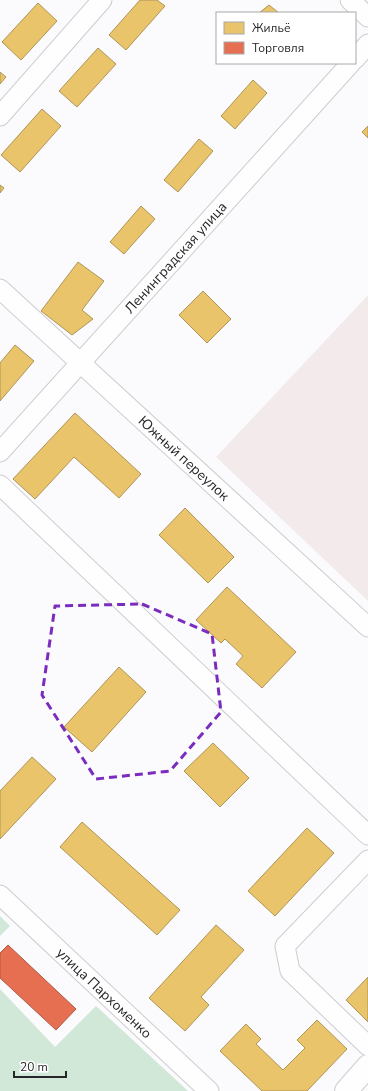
<svg xmlns="http://www.w3.org/2000/svg" width="368" height="1091" font-family="'Nunito Sans',sans-serif">
	<rect width="100%" height="100%" fill="#fbfbfd"/>
	<path fill="#f3ebeb" d="M368,295V601L216,457Z"/>
	<g fill="#d1e7d8">
		<path d="M0,916L10,926L0,936Z"/>
		<path d="M0,989L55,1047L96,1006L188,1091H0Z"/>
	</g>
	<g fill="#e9c46a" stroke="#ae9556">
		<path d="M140,0H157L165,6L126,50L109,35Z"/>
		<path d="M38,3L57,21L21,60L2,42Z"/>
		<path d="M269,5L279,13H259Z"/>
		<path d="M98,48L116,64L77,107L59,91Z"/>
		<path d="M0,72L6,77L0,84Z"/>
		<path d="M253,80L267,93L235,129L221,116Z"/>
		<path d="M42,109L61,126L20,172L1,155Z"/>
		<path d="M368,126V138L362,132Z"/>
		<path d="M199,139L213,151L178,192L164,180Z"/>
		<path d="M0,185L4,188L0,193Z"/>
		<path d="M141,206L155,219L124,254L110,242Z"/>
		<path d="M78,262L104,281L82,310L93,319L72,335L41,311Z"/>
		<path d="M203,291L231,319L207,343L179,315Z"/>
		<path d="M15,345L34,361L0,401V363Z"/>
		<path d="M75,413L141,474L119,498L74,457L35,499L13,479Z"/>
		<path d="M185,508L234,557L208,583L159,535Z"/>
		<path d="M227,587L296,652L262,688L236,664L243,656L225,639L221,643L196,620Z"/>
		<path d="M119,667L146,692L92,752L64,727Z"/>
		<path d="M213,743L249,778L220,807L184,771Z"/>
		<path d="M32,757L56,779L0,839V791Z"/>
		<path d="M82,822L180,910L157,935L60,847Z"/>
		<path d="M307,828L334,853L275,916L248,891Z"/>
		<path d="M216,925L244,950L201,997L209,1005L185,1031L149,998Z"/>
		<path d="M368,977V1022L346,1000Z"/>
		<path d="M317,1020L347,1049L307,1091H262L220,1051L246,1024L261,1039L256,1044L283,1070L305,1048L297,1040Z"/>
	</g>
	<path fill="#e76f51" stroke="#ad5945" d="M8,945L76,1009L56,1030L0,978V953Z"/>
	<g fill="none" stroke-linecap="round" stroke-linejoin="round">
		<defs>
			<g id="minor">
				<path d="M350,0L368,17"/>
				<path d="M355,59L368,44"/>
				<path d="M0,116L102,0"/>
				<path id="s1" d="M0,289L368,627"/>
				<path id="s2" d="M0,452L351,63"/>
				<path d="M0,485L368,835"/>
				<path d="M368,860L285,946L290,971L368,1046"/>
				<path id="s3" d="M0,895L209,1091"/>
			</g>
			<path id="major" d="M346,1091L368,1066"/>
		</defs>
		<use href="#minor" stroke="#cdcdd0" stroke-width="21"/>
		<use href="#major" stroke="#cdcdd0" stroke-width="24"/>
		<use href="#minor" stroke="#fefeff" stroke-width="19"/>
		<use href="#major" stroke="#fefeff" stroke-width="22"/>
	</g>
	<path fill="none" stroke="#7b2cbf" stroke-width="3" stroke-dasharray="8 5" stroke-linejoin="round" d="M142,604L212,634L221,712L170,771L96,779L42,695L55,606Z"/>
	<g text-anchor="middle" stroke-width="4" stroke-linejoin="round" paint-order="stroke">
		<g font-size="14" fill="#262629" stroke="#fff">
			<text dy="5" stroke="none"><textPath href="#s2" startOffset="262">Ленинградская улица</textPath></text>
			<text dy="5" stroke="none"><textPath href="#s1" startOffset="250">Южный переулок</textPath></text>
			<text dy="5" stroke="none"><textPath href="#s3" startOffset="143">улица Пархоменко</textPath></text>
		</g>
	</g>
	<rect x="216" y="12" width="140" height="52" fill="#ffffff" stroke="#a8a8a9"/>
	<rect x="224" y="22" width="20" height="12" fill="#e9c46a" stroke="#a8a8a9"/>
	<text x="252" y="32" font-size="12" fill="#262629">Жильё</text>
	<rect x="224" y="42" width="20" height="12" fill="#e76f51" stroke="#a8a8a9"/>
	<text x="252" y="52" font-size="12" fill="#262629">Торговля</text>
	<path d="M14 1071v6h52v-6" fill="none" stroke="#262629" stroke-width="2"/>
	<text x="20" y="1071" font-size="12" fill="#262629" stroke="#ffffff" stroke-width="3" paint-order="stroke">20 m</text>
</svg>
